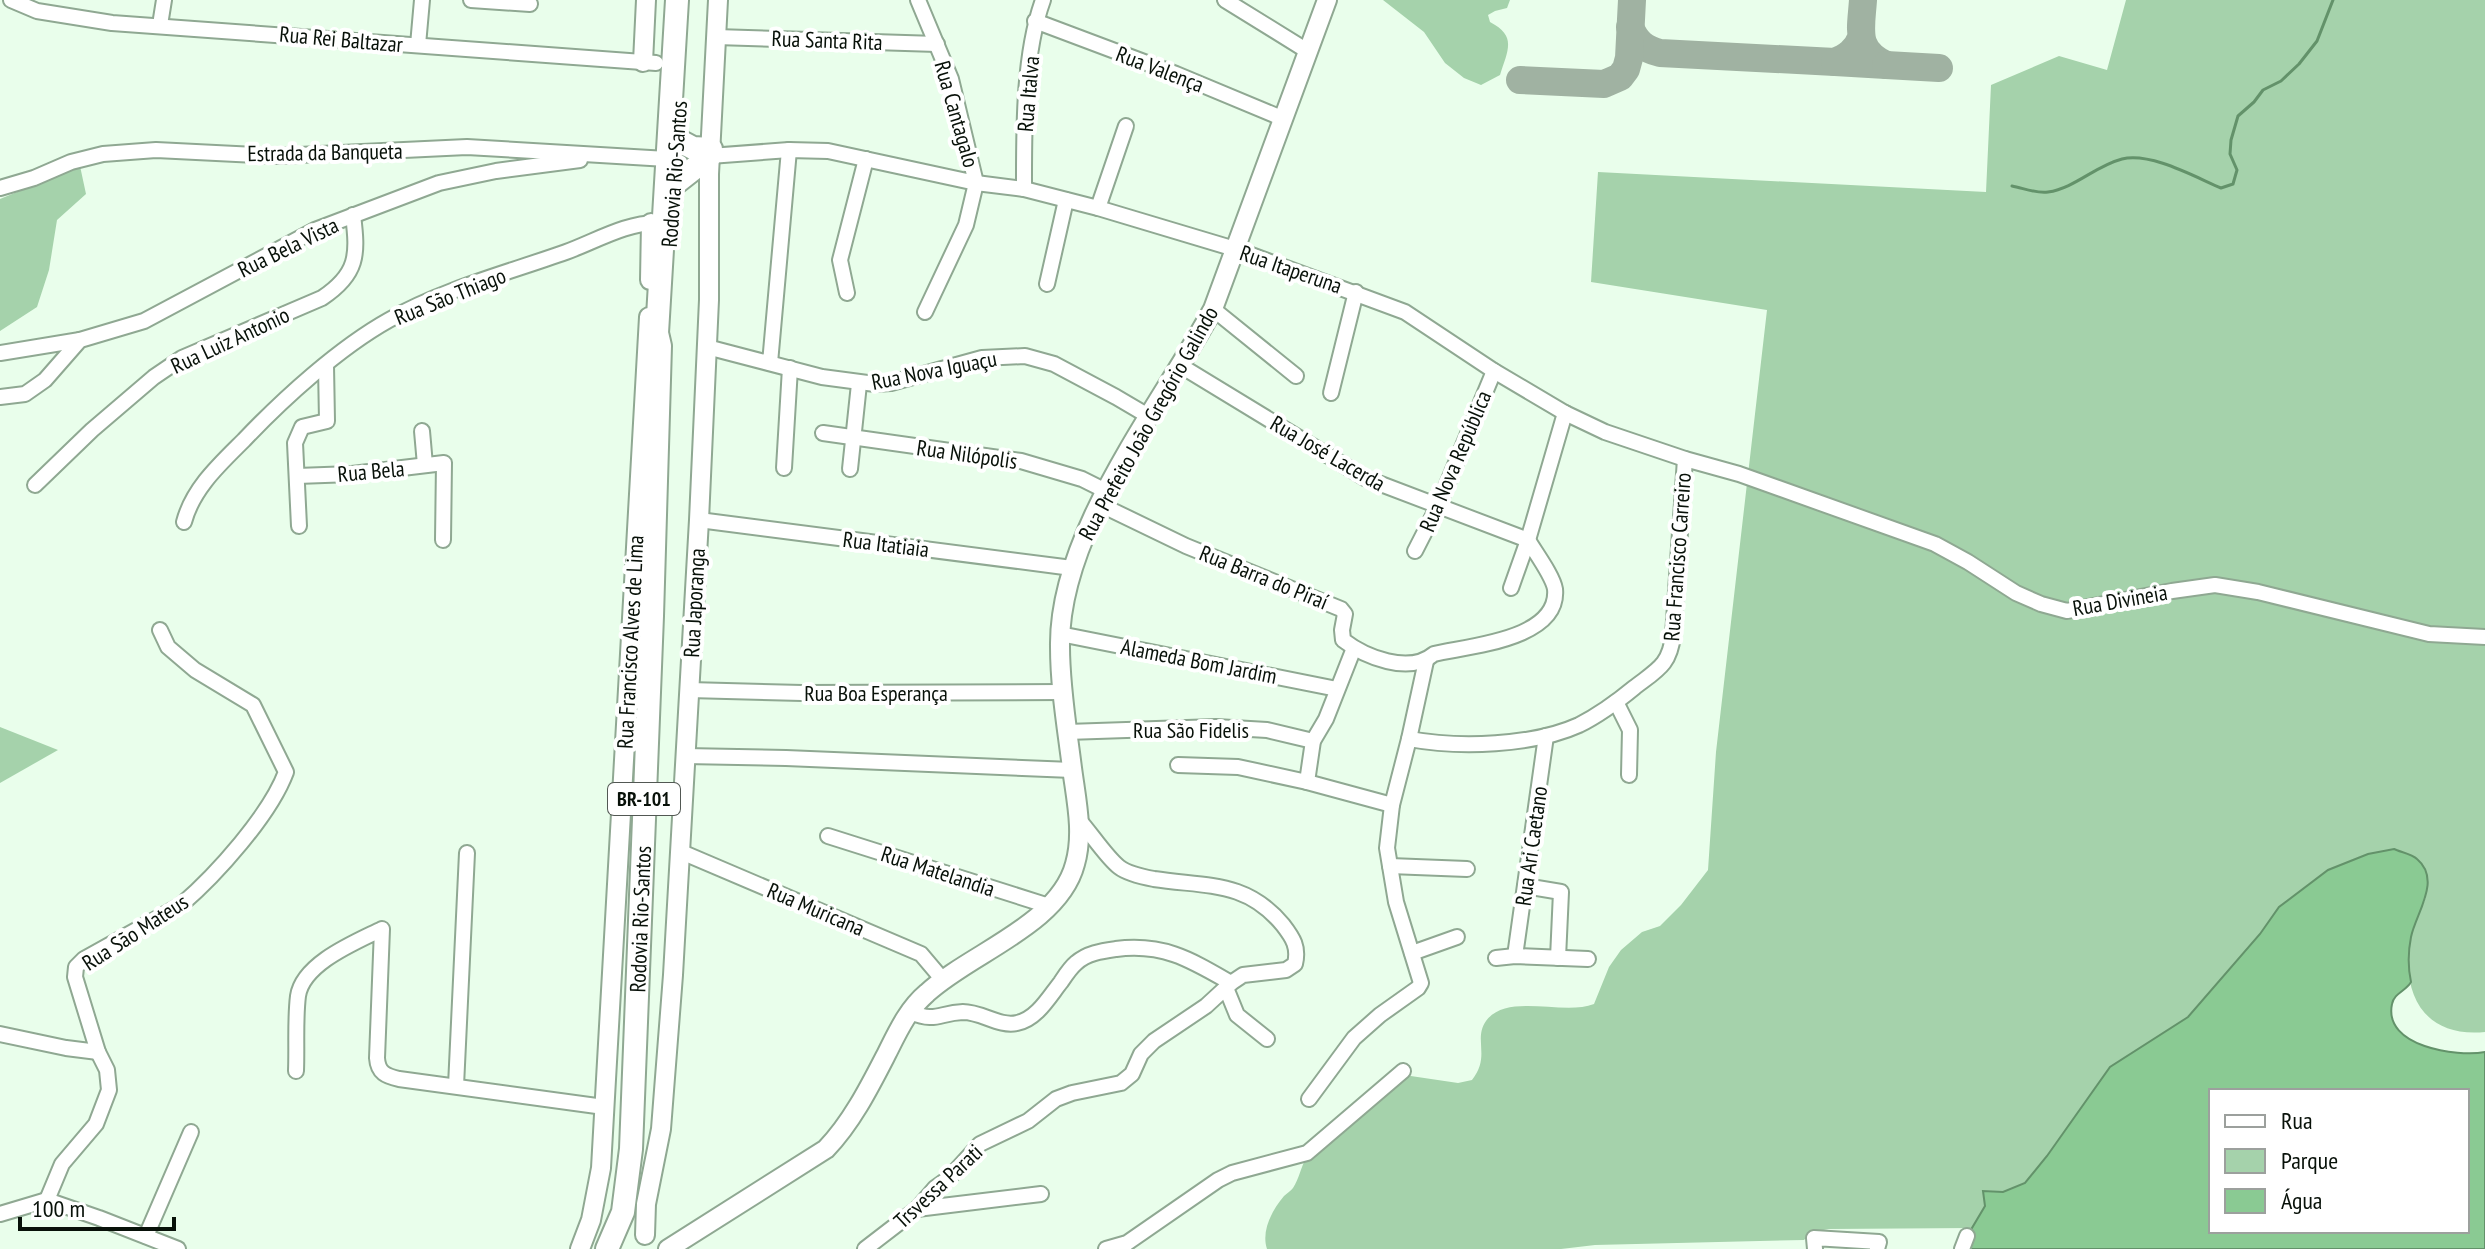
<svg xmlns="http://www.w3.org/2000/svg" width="2485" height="1249" font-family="'PT Sans Narrow',sans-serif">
	<rect width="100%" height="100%" fill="#e9feeb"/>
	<g fill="#a5d2ab">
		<path d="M1383,0H1510L1507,8L1495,11L1488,15L1490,22C1517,36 1508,50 1500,75L1481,85L1464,78L1445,63L1424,32Z"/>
		<path d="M2126,0H2485V1032C2424,1038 2400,994 2411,938C2414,924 2421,910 2426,897L2279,907L2260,934L2188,1017L2110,1067L2047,1156L2025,1183L2003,1192L1985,1206L1972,1228L1829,1229L1812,1232L1804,1240L1595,1245L1561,1249H1267C1261,1231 1272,1210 1284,1196C1287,1193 1291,1191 1293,1188C1299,1179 1301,1167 1306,1158L1404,1075L1458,1083L1472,1080C1491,1056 1473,1040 1486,1021C1507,992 1563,1016 1594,1004L1609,967L1621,950L1642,932L1660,926L1681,905L1708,870L1716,752L1767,310L1591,282L1598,172L1986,192L1991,85L2059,56L2107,70Z"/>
		<path d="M80,166L86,194L57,220L49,270L37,307L0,331V199Z"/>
		<path d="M0,727L58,750L0,783Z"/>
	</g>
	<path fill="#8aca93" stroke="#63926a" stroke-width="2" fill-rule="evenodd" d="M2394,849C2400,852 2412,854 2417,859C2442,880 2416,913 2411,937C2408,952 2408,968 2411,982C2406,991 2394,993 2392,1004C2383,1047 2457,1057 2485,1052V1249H1966L1972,1228L1985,1206L1983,1191L2003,1192L2025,1183L2047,1156L2110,1067L2188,1017L2260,934L2279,907L2328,870L2368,854ZM2211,1091H2467V1231H2211Z"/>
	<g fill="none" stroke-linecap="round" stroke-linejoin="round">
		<path stroke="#63926a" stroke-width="3" d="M2012,186C2023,188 2037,194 2048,192C2075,188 2095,166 2122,159C2151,152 2195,177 2221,188L2233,184L2237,170L2230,154L2231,140L2238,116L2254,102L2263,90L2281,81L2299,64L2317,41L2333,0"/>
		<g stroke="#a0b2a2" stroke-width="28">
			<path d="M1630,27C1636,42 1644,49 1660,53L1835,62"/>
			<path d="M1861,38C1856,51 1847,57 1835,62L1886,65C1854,50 1861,30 1863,0"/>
			<path d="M1886,65L1939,68"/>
			<path d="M1520,80L1604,84L1620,77L1626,69L1629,58L1632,0"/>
		</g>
		<defs>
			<g id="minor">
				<path d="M11,0L37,11L112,23L656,63"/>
				<path d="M471,0L530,4"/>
				<path d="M918,0L951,79L976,183L966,225L925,312"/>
				<path d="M1225,0L1309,52"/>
				<path d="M1035,21L1176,74L1284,119"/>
				<path d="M160,25L164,0"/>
				<path d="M716,37L937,44"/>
				<path d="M418,45L422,0"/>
				<path d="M710,156L789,150L828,151L976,183L1024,189L1098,208L1235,249L1405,312L1494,371L1565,413L1605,432L1685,459L1739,474L1935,544L1968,562L2016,593L2041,604L2067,611L2172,591L2215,585L2258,592L2429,634L2485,637"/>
				<path d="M0,188L34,178L71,162L103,154L156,150L278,156L467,147L667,159"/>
				<path d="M1024,189C1024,131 1023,55 1043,0"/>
				<path d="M1098,208L1126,126"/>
				<path d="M1047,284L1066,200"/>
				<path d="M847,293L840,260L866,159"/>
				<path d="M1213,309L1296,376"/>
				<path d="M707,347L822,377L875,384L891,383L982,358L1025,356L1054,364L1116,397L1150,417"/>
				<path d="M0,353L80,340"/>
				<path d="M770,363L789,150"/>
				<path d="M1331,393L1356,292"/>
				<path d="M0,397L25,394L45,380L80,340L144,321L315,230L439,183L496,171L580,160"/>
				<path d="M422,431L425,465"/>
				<path d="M823,433L1021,461L1082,479L1106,491"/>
				<path d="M784,468L790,368"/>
				<path d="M850,469L859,384"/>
				<path d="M297,476L352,474L444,463L443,540"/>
				<path d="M35,485L92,430L154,377L182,358L322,298C358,274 358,255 353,215"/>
				<path d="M1099,504L1186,546L1341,609L1345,614L1342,630L1343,640C1365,657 1409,675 1434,654C1467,646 1560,640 1555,589C1553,576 1535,552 1528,540L1365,478L1181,366"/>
				<path d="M699,520L1072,568"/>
				<path d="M184,522C193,488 220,464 244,440C284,398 339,348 389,320C444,289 507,273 566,252C594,242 627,222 658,223"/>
				<path d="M299,526L295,443L302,427L327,421L326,366"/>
				<path d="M1415,551L1439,504L1494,371"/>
				<path d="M1511,588L1528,540L1565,413"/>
				<path d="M1060,634L1337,689"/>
				<path d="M689,690L802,693L1063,692"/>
				<path d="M1616,702L1630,730L1629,775"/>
				<path d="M1067,732L1216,727L1267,730L1313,741"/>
				<path d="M1409,739C1459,748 1533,746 1579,725C1599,715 1618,701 1635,687C1657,670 1670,665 1673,635L1685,459"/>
				<path d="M685,756L786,758L1072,770"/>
				<path d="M1178,765L1238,767L1307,782L1392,805"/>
				<path d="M1307,782L1313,741L1326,719L1354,648"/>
				<path d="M828,836L1049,906"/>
				<path d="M679,851L921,954L943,980"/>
				<path d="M1390,866L1467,869"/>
				<path d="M1525,886L1561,892L1558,958"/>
				<path d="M1412,953L1457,937"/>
				<path d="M1515,956L1546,736"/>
				<path d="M1496,958L1515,956L1588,959"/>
				<path d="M1226,988L1237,1015L1267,1039"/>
				<path d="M910,1012C937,1023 938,1013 963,1012C982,1012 999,1027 1017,1023C1037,1019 1049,997 1061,982C1065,976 1070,968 1076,963C1087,953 1102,951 1116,949C1164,943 1191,960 1231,983"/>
				<path d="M0,1034L66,1048L98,1052"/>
				<path d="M296,1071C297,1046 295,1020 298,996C303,963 356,942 382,929L377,1058C378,1073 386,1076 399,1079L604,1107"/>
				<path d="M456,1086L467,853"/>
				<path d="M1309,1099L1354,1038L1380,1015L1418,988L1421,983L1396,902L1387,848L1392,805L1409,739L1426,661"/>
				<path d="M47,1200L62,1164L96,1124L109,1090L107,1070L98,1052L75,977L76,967L84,959L181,905C216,875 270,815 286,772L253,705L195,670L168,647L160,630"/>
				<path d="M917,1209L1041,1194"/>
				<path d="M0,1214L47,1200L99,1218L178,1249"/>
				<path d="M146,1236L191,1132"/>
				<path d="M865,1249L917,1209L935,1188L949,1178L980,1144L1028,1121L1056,1099L1072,1093L1121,1083L1132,1074L1141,1054L1154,1041L1206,1006L1231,983L1243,975L1286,970L1295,964C1299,947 1293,938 1283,925C1246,880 1206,887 1154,879C1143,877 1128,874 1119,867C1107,858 1090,832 1079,820"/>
				<path d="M1106,1249L1127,1243L1218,1180L1232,1173L1307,1153L1403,1071"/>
				<path d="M1815,1249L1814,1238L1879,1242L1877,1249"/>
				<path d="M1962,1249L1967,1236"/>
			</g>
			<g id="major">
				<path d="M643,62L646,0"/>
				<path d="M650,280L651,223"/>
				<path d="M645,1235L646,1204L661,1129L673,975L699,520L709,300V174L718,0"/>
				<path d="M580,1249L591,1220L601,1168L649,317"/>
				<path d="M668,1249L826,1149C852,1122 870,1086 887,1053C898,1031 908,1009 927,993C970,953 1059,925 1075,864C1084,833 1076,799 1072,768C1067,728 1060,687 1060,647C1058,533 1160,407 1213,309L1327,0"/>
			</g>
			<g id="highway">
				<path d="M676,139L693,148L711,149"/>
				<path d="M673,185L710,156"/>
				<path id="s1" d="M607,1249L623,1212L631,1149L652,616L660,346L657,333L677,0"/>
			</g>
		</defs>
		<use href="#minor" stroke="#8fa892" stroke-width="18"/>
		<use href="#major" stroke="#8fa892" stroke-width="22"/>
		<use href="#highway" stroke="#8fa892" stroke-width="26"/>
		<use href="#minor" stroke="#fff" stroke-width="14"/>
		<use href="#major" stroke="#fff" stroke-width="18"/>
		<use href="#highway" stroke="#fff" stroke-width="22"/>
	</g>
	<g text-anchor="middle" stroke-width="8" stroke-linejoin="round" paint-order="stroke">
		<rect fill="#fff" stroke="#525853" stroke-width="2" x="608" y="783" width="72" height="32" rx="6"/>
		<g font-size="20" font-weight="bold" fill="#081109">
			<text x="644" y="806">BR-101</text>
		</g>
		<g font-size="22" fill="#081109" stroke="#fff">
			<text transform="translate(341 39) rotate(5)" y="8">Rua Rei Baltazar</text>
			<text transform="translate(827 40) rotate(2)" y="8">Rua Santa Rita</text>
			<text transform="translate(1160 69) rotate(21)" y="8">Rua Valença</text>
			<text transform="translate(1028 94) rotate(-85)" y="8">Rua Italva</text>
			<text transform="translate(957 114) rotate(74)" y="8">Rua Cantagalo</text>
			<text transform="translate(325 152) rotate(-1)" y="8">Estrada da Banqueta</text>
			<text transform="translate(674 174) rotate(-86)" y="8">Rodovia Rio-Santos</text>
			<text transform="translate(288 247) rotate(-26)" y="8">Rua Bela Vista</text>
			<text transform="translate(1291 269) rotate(19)" y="8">Rua Itaperuna</text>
			<text transform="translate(450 296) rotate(-22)" y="8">Rua São Thiago</text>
			<text transform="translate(230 340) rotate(-25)" y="8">Rua Luiz Antonio</text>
			<text transform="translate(934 370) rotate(-11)" y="8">Rua Nova Iguaçu</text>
			<text transform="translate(1148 423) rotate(-61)" y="8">Rua Prefeito João Gregório Galindo</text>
			<text transform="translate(1328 453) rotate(30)" y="8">Rua José Lacerda</text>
			<text transform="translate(967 454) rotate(8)" y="8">Rua Nilópolis</text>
			<text transform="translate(1455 461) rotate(-67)" y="8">Rua Nova República</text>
			<text transform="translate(371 471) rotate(-5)" y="8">Rua Bela</text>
			<text transform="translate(886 544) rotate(7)" y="8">Rua Itatiaia</text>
			<text transform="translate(1677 557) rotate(-86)" y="8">Rua Francisco Carreiro</text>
			<text transform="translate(1264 577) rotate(22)" y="8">Rua Barra do Piraí</text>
			<text transform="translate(2120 600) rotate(-10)" y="8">Rua Divineia</text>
			<text transform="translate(694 603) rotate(-87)" y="8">Rua Japoranga</text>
			<text transform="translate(630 642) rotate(-87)" y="8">Rua Francisco Alves de Lima</text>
			<text transform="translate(1199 661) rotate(11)" y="8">Alameda Bom Jardim</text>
			<text x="876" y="701">Rua Boa Esperança</text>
			<text x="1191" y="738">Rua São Fidelis</text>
			<text transform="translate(1531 846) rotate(-82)" y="8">Rua Ari Caetano</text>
			<text transform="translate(938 871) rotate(18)" y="8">Rua Matelandia</text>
			<text transform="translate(816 909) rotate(23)" y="8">Rua Muricana</text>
			<text dy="8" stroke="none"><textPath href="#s1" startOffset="334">Rodovia Rio-Santos</textPath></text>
			<text transform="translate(135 932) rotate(-33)" y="8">Rua São Mateus</text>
			<text transform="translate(938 1186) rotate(-43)" y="8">Trsvessa Parati</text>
		</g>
	</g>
	<rect x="2209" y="1089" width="260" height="144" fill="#ffffff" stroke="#9ca09d" stroke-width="2"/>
	<rect x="2225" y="1115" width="40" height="12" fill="#ffffff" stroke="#9ca09d" stroke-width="2"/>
	<text x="2281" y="1129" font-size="24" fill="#081109">Rua</text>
	<rect x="2225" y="1149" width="40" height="24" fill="#a5d2ab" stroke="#9ca09d" stroke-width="2"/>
	<text x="2281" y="1169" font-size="24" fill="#081109">Parque</text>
	<rect x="2225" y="1189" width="40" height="24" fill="#8aca93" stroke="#9ca09d" stroke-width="2"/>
	<text x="2281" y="1209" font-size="24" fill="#081109">Água</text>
	<path d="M20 1217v12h154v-12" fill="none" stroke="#081109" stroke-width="4"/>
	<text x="32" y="1217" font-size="24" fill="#081109" stroke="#ffffff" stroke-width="6" paint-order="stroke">100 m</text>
</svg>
